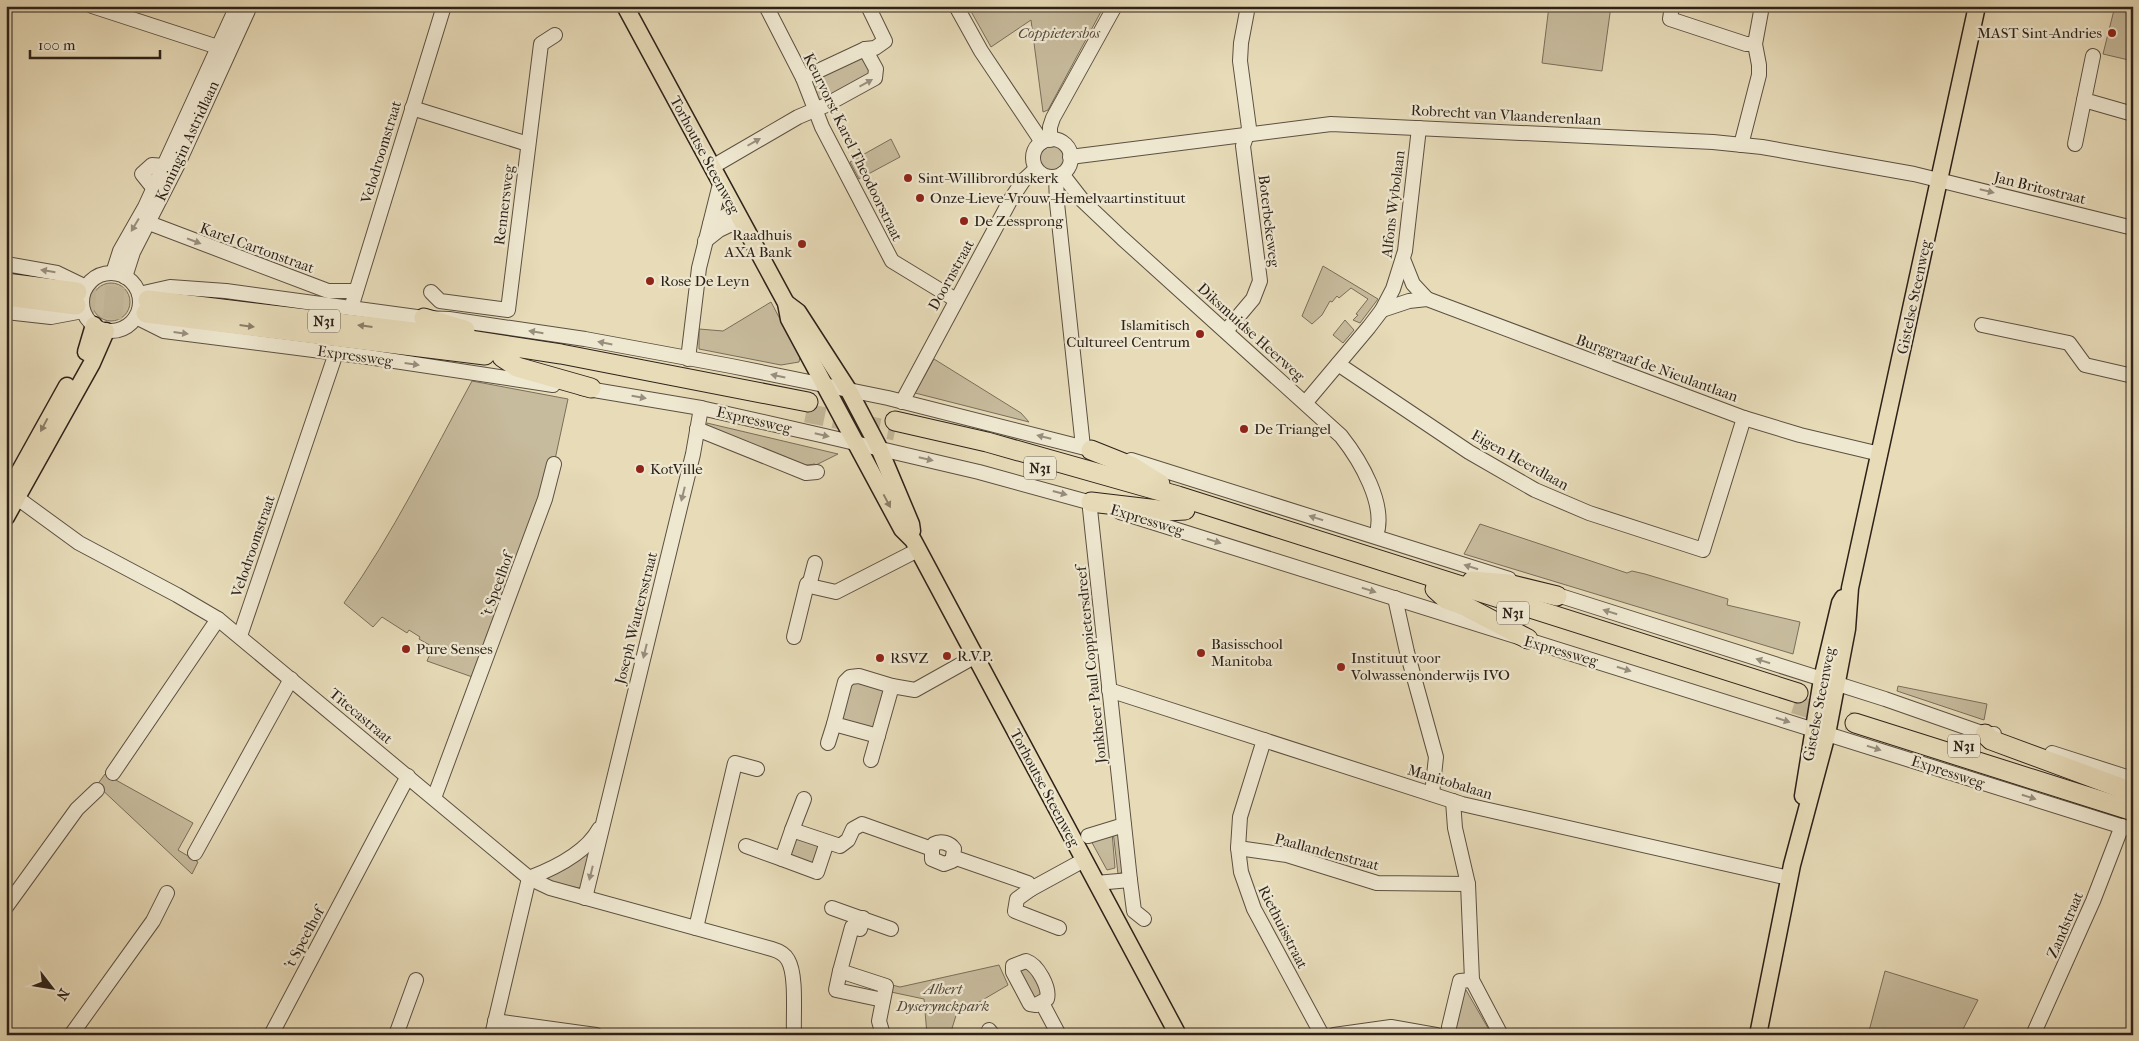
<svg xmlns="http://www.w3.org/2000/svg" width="2139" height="1041" font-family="'IM FELL French Canon',serif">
	<rect width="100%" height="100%" fill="#e7dbb8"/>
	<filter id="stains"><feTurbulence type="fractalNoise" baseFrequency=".004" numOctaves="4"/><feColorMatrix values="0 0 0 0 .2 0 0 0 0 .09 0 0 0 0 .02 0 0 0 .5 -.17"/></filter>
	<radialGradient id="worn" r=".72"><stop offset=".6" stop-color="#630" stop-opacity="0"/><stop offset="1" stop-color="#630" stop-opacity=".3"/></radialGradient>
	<g fill="#c7bb9d" stroke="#7a6e5b">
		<path d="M968,6H1104L1048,110L1043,112L1031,20L991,47Z"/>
		<path d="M1549,6H1611L1602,71L1542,63Z"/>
		<path d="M2115,6H2133V61L2103,54Z"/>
		<path d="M861,58L867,60L872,74L826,101H819L812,82L815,78Z"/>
		<path d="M891,139L900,157L859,179L850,162Z"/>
		<circle cx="1052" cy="158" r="16"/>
		<path d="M1323,266L1378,299L1360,323L1353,320L1358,315L1356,314L1368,299L1351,288L1339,298L1337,296L1332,302L1330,301L1322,315L1312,324L1302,316Z"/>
		<circle cx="111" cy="302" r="19"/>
		<path d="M771,302L800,357L799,362L781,365L699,349V329L723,331Z"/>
		<path d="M1345,320L1354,330L1343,343L1333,335Z"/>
		<path d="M934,359L1021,413L1029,422L915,393Z"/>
		<path d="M472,381L568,399L554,464L478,679L427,661L433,647L419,639L420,637L409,630L407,633L382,617L373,627L344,603C393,534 431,456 472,381Z"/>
		<path d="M707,423L838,454L816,465L815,464L800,466L707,427Z"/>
		<path d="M1480,524L1627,573L1632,571L1645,574L1728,599L1727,605L1800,622L1793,654L1464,554Z"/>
		<path d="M850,680L886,689L874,730L841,721Z"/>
		<path d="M1898,686L1987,704L1984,720L1897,691Z"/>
		<path d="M105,774L193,823L178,850L198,862L192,874L97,785Z"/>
		<path d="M1118,830L1123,872L1118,874L1113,831Z"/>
		<path d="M1112,832L1115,868L1107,870L1090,839Z"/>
		<path d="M796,837L819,845L816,861L811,865L790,856Z"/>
		<path d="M584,855L589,857L581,886L579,888L551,882L548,880L549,876Z"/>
		<path d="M999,965L1008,985L969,1008L971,1011L958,1009L950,1035H927L924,999L891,992L892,985L900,987Z"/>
		<path d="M1028,967L1044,993L1035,1000L1019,977L1020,970Z"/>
		<path d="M1885,971L1978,1000L1960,1035H1876L1869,1031Z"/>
		<path d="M1463,989L1466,990L1492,1035H1470L1454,1030Z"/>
	</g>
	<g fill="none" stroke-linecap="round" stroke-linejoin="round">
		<g stroke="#c2b698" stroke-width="19" stroke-dasharray="19 9" stroke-linecap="butt">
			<path d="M77,292L148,300"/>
			<path d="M76,305L146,313"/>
			<path d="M806,413L895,431"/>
			<path d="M1794,704L1855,723"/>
		</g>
		<defs>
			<g id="minor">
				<path d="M92,6L227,50"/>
				<path d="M766,6L803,78L822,127L892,261L956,300"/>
				<path d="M956,6L981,51L1042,142"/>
				<path d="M1672,6L1670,19L1746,44H1755"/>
				<path d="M2093,56L2084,100L2133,114"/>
				<path d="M803,78L865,49L875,48L885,41L868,6"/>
				<path d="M412,108L528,144"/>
				<circle cx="1052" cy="158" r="19"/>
				<path d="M1050,140V127L1053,118L1115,6"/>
				<path d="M2075,144L2084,100"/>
				<path d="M1741,145L1759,75V65L1755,44L1762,6"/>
				<path d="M1070,157L1331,124L1713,142L1762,147L1914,174L2133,228"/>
				<path d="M712,167L798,117L824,106L875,78L876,69L865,49"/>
				<path d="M1062,174L1083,201L1122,238L1341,436C1360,460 1387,505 1376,536"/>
				<path d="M1056,177L1057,203L1083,447"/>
				<path d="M154,189L142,174L152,165L164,166L170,171"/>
				<path d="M149,223L328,291H356"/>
				<path d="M710,224L735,211"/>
				<path d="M705,241L719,230L740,220"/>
				<path d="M1403,259L1413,284L1427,299"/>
				<path d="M6,264L57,273L86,287"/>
				<circle cx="111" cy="302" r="29"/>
				<path d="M113,273L120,251L145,207L237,6"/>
				<path d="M125,277L133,252L178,164L250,6"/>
				<path d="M431,292L440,301L508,310L541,44L555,35"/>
				<path d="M139,294L170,287L226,291L424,318L449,319L585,339L731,366L888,398L1101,452"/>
				<path d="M351,308L444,6"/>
				<path d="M1382,310L1409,301L1427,299L1744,418L1800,435L1880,454"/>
				<path d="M6,312L51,317L83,311"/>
				<path d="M136,317L164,331L368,357L553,385"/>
				<path d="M1982,325L2069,343L2085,365L2133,376"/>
				<path d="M1226,331L1253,299L1260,281L1243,146L1249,128L1240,61L1241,43L1248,6"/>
				<path d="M688,359L699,268L720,184"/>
				<path d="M1338,364L1469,452L1535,490L1589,513L1703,550L1744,418"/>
				<path d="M582,388L701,408L825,436L979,472L1099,505"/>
				<path d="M902,402L1011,199L1023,181L1036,169"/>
				<path d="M1306,402L1369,327L1382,310L1393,289L1405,251L1419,128"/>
				<path d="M697,429L806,473L817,472"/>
				<path d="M1131,460L1509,579"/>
				<path d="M9,492L79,543L177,595L218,619L529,878L550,888L772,949C779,951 785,954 788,960C797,975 793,1016 794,1035"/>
				<path d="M1091,502L1090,509L1130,880L1134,911L1144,919"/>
				<path d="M1120,512L2133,830"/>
				<path d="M815,563L810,582L814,587L836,592L918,550"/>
				<path d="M1548,592L1885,699L1985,734H1994"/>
				<path d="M1395,598L1407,652L1436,757L1432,794"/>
				<path d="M240,636L336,353"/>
				<path d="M794,637L807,584L810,582"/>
				<path d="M1109,690L1462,804L1789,878"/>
				<path d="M878,736L834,724L845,682L850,677L859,676L892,686"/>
				<path d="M1264,740L1240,817L1238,848L1241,872L1254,909L1322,1035"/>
				<path d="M828,743L834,724"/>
				<path d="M2052,753L2133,779"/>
				<path d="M871,760L892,686L915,690L974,657"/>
				<path d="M113,773L218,619"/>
				<path d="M434,798L545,499L554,464"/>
				<path d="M1453,801L1455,828L1468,884L1472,980L1501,1035"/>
				<path d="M792,830L804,799"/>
				<path d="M1088,836L1124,825"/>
				<path d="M827,842L817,872L782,859L792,830L840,846L848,840L853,829L862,824L932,849V859L944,864L952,861L953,857"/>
				<path d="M746,846L782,859"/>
				<path d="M1238,848L1287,855L1377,883L1468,884"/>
				<path d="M932,849L934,844C941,840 950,843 954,849L953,857L1028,883L1031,889L1017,899L1015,911L1059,928"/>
				<path d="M195,853L291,679"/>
				<path d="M529,878C555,868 586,853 599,829"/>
				<path d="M1096,883L1130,880"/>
				<path d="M1031,889L1084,860"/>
				<path d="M585,898L693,454L701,408"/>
				<path d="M6,907L77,809L97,790"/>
				<path d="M832,908L891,929"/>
				<path d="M863,918L860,929L852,927L840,971L886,986L879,1021L883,1035"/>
				<path d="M696,928L735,763L757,769"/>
				<path d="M1026,961C1038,965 1050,988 1047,999L1036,1005L1030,1004L1013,972V966Z"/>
				<path d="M840,971L836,990L883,1000"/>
				<path d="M1042,1003L1059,1035"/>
				<path d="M495,1021L596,1035"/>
				<path d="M1449,1027L1460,981L1472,980"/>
				<path d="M989,1030L993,1035"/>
				<path d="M71,1035L153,921L167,893"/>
				<path d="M271,1035L408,776"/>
				<path d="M396,1035L416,980"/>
				<path d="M492,1035L529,878"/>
				<path d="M1334,1035L1391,1027L1436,1035"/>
				<path d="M2033,1035L2093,901L2122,826"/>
			</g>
			<g id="major">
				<path d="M625,6L786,303L789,319L902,529L913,540L1178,1035"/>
				<path d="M786,303L798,312L849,391L879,448L911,524L912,531"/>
				<path d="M86,352L94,325"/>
				<path d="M12,485L67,386"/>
				<path d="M6,517L92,363L106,331"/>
				<path d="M1803,796L1822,679L1840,603L1843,598"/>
				<path d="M1758,1035L1792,865L1827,734L1847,629L1850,588L1977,6"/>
			</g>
			<g id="highway">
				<path d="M6,283L77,292"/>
				<path d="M6,296L76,305"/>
				<path d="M148,300L430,334L561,354L808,402"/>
				<path d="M146,313L485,355"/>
				<path d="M424,318L465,330"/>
				<path d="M502,357L517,367L591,388"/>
				<path d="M895,421L987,442L1178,496L1798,693"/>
				<path d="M1091,450L1131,466L1160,484"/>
				<path d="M1091,502L1167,511L1185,510"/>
				<path d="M1472,581L1508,584L1557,596"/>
				<path d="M1435,589L1446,599L1465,606L1528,639"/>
				<path d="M1855,723L2133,811"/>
				<path d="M1985,734L1991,740L2121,788L2133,796"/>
			</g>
		</defs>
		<use href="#minor" stroke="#5c5041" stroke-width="16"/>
		<use href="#major" stroke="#2d2119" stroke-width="19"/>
		<use href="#highway" stroke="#2d2119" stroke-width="21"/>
		<use href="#minor" stroke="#efe8d1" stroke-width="14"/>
		<use href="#major" stroke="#e7dbb8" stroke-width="16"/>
		<use href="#highway" stroke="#e7dbb8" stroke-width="19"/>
	</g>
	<defs><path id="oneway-solid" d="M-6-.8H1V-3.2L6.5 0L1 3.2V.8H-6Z" transform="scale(1.25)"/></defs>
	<g fill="#988e7e">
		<use href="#oneway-solid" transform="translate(866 83) rotate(-29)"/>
		<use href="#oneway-solid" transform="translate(754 142) rotate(-30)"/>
		<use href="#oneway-solid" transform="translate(1987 191) rotate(14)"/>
		<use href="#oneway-solid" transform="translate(135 225) rotate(121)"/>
		<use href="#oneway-solid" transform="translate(194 241) rotate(21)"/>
		<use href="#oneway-solid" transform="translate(48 271) rotate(-171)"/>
		<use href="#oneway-solid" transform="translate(536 332) rotate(-171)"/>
		<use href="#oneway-solid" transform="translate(181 333) rotate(7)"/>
		<use href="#oneway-solid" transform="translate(605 343) rotate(-169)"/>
		<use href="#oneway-solid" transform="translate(412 364) rotate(8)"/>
		<use href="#oneway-solid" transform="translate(778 376) rotate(-168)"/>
		<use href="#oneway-solid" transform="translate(639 397) rotate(10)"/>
		<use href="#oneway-solid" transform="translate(822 435) rotate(13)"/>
		<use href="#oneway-solid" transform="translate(1044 437) rotate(-166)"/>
		<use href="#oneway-solid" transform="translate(926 459) rotate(13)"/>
		<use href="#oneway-solid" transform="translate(1060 493) rotate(15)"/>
		<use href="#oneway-solid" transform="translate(683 494) rotate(104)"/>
		<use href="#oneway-solid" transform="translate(1316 518) rotate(-162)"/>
		<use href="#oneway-solid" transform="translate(1214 541) rotate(17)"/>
		<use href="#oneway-solid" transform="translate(1471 567) rotate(-162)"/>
		<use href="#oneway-solid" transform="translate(1369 590) rotate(17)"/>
		<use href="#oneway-solid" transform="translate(1610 612) rotate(-163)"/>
		<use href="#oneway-solid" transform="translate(645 651) rotate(104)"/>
		<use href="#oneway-solid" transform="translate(1763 661) rotate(-162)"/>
		<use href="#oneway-solid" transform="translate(1624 669) rotate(17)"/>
		<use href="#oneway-solid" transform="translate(1783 720) rotate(18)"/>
		<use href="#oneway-solid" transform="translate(1874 748) rotate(18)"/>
		<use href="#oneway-solid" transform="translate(2029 797) rotate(17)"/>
		<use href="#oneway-solid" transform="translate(591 873) rotate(104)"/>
	</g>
	<g fill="#8a7e68">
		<use href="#oneway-solid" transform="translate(247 326) rotate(7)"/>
		<use href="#oneway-solid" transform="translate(365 326) rotate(-173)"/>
		<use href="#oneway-solid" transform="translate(44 425) rotate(118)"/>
		<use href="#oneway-solid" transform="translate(887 501) rotate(62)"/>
	</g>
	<g fill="#8f2418" stroke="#efe8d1" stroke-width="2">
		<circle cx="2112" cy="33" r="5"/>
		<circle cx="908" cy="178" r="5"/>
		<circle cx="920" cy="198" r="5"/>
		<circle cx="964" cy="221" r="5"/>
		<circle cx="802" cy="244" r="5"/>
		<circle cx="650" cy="281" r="5"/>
		<circle cx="1200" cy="334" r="5"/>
		<circle cx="1244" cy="429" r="5"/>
		<circle cx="640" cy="469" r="5"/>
		<circle cx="406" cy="649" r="5"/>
		<circle cx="1201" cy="653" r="5"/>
		<circle cx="947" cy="656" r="5"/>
		<circle cx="880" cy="658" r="5"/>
		<circle cx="1341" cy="667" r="5"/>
	</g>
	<g text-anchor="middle" stroke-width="4.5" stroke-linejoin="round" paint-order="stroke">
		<g fill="#efe8d1" stroke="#675d50" stroke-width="1">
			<rect x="308" y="309.5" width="32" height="23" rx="4"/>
			<rect x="1024" y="456.5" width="32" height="23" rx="4"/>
			<rect x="1497" y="601.5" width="32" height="23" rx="4"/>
			<rect x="1948" y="734.5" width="32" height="23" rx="4"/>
		</g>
		<g font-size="14" font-weight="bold" fill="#2d2119">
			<text x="324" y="326">N31</text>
			<text x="1040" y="473">N31</text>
			<text x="1513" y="618">N31</text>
			<text x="1964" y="751">N31</text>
		</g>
		<g font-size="15" font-style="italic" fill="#54483a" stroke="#efe8d1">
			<text x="1059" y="38">Coppietersbos</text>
			<text x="943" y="994">Albert<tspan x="943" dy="17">Dyserynckpark</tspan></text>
		</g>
		<g font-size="15" fill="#2d2119" stroke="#efe8d1" text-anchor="start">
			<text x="2102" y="38" text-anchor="end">MAST Sint-Andries</text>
			<text x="918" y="183">Sint-Willibrorduskerk</text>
			<text x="930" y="203">Onze-Lieve-Vrouw-Hemelvaartinstituut</text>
			<text x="974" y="226">De Zessprong</text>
			<text x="792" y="240" text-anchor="end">Raadhuis<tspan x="792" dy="17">AXA Bank</tspan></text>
			<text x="660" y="286">Rose De Leyn</text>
			<text x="1190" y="330" text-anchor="end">Islamitisch<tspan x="1190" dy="17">Cultureel Centrum</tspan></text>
			<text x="1254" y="434">De Triangel</text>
			<text x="650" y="474">KotVille</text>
			<text x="1211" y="649">Basisschool<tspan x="1211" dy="17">Manitoba</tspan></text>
			<text x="416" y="654">Pure Senses</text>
			<text x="957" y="661">R.V.P.</text>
			<text x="890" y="663">RSVZ</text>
			<text x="1351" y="663">Instituut voor<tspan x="1351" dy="17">Volwassenonderwijs IVO</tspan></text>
		</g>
		<g font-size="15" fill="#2d2119" stroke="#efe8d1">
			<text transform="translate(1506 115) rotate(3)" y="5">Robrecht van Vlaanderenlaan</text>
			<text transform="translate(187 141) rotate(-65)" y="5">Koningin Astridlaan</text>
			<text transform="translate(853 147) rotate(64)" y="5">Keurvorst Karel Theodoorstraat</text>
			<text transform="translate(381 152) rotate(-73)" y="5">Velodroomstraat</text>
			<text transform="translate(705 155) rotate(62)" y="5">Torhoutse Steenweg</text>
			<text transform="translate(2040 188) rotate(14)" y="5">Jan Britostraat</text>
			<text transform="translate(1393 204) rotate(-83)" y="5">Alfons Wybolaan</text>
			<text transform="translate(504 205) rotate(-83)" y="5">Rennersweg</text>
			<text transform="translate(1269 221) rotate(83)" y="5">Boterbekeweg</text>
			<text transform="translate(257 248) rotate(20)" y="5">Karel Cartonstraat</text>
			<text transform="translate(951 275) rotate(-61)" y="5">Doornstraat</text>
			<text transform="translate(1914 297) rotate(-78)" y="5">Gistelse Steenweg</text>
			<text transform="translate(1251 332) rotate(42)" y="5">Diksmuidse Heerweg</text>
			<text transform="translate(355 356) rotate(8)" y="5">Expressweg</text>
			<text transform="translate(1657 368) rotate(20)" y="5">Burggraaf de Nieulantlaan</text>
			<text transform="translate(754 420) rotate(13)" y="5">Expressweg</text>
			<text transform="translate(1520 460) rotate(29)" y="5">Eigen Heerdlaan</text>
			<text transform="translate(1147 520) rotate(17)" y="5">Expressweg</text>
			<text transform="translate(253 546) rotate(-71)" y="5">Velodroomstraat</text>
			<text transform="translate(497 585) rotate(-70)" y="5">'t Speelhof</text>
			<text transform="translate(636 618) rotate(-76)" y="5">Joseph Wautersstraat</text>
			<text transform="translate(1561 651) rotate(16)" y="5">Expressweg</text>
			<text transform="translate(1091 665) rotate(-96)" y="5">Jonkheer Paul Coppietersdreef</text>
			<text transform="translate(1819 704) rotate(-79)" y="5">Gistelse Steenweg</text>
			<text transform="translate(361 716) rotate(40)" y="5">Titecastraat</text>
			<text transform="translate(1948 772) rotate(18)" y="5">Expressweg</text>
			<text transform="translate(1450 782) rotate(17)" y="5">Manitobalaan</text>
			<text transform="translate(1045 788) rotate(62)" y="5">Torhoutse Steenweg</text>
			<text transform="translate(1327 852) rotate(15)" y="5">Paallandenstraat</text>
			<text transform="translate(2065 925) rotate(-67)" y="5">Zandstraat</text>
			<text transform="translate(1283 927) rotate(63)" y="5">Riethuisstraat</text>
			<text transform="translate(304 938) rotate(-62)" y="5">'t Speelhof</text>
		</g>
	</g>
	<rect width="2139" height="1041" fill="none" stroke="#e7dbb8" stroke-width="25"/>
	<rect x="8" y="8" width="2124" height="1026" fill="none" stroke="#2d2119" stroke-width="2.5"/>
	<rect x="12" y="12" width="2114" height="1016" fill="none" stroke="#2d2119"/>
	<g transform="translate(52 988) rotate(121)" stroke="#efe8d1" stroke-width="4" paint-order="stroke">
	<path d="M0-4L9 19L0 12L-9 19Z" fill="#2d2119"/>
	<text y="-8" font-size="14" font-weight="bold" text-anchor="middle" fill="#2d2119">N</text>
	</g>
	<path d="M30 50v8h130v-8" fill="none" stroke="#2d2119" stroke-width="2.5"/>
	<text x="38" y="50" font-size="15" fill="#2d2119" stroke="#efe8d1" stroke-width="4" paint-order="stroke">100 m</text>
	<rect width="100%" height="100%" filter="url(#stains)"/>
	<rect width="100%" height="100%" fill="url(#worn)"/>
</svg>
